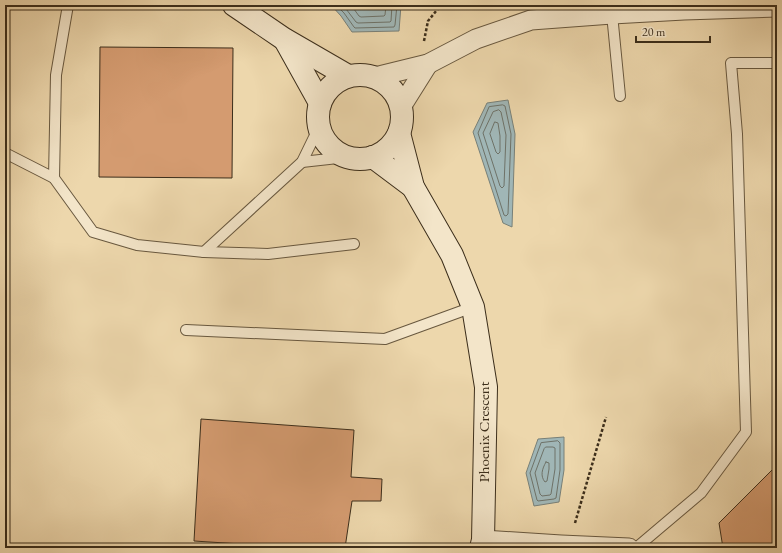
<svg xmlns="http://www.w3.org/2000/svg" width="782" height="553" font-family="'EB Garamond',serif">
	<rect width="100%" height="100%" fill="#edd7ac"/>
	<filter id="stains"><feTurbulence type="fractalNoise" baseFrequency=".005" numOctaves="4"/><feColorMatrix values="0 0 0 0 .2 0 0 0 0 .09 0 0 0 0 .02 0 0 0 .5 -.17"/></filter>
	<radialGradient id="worn" r=".72"><stop offset=".6" stop-color="#630" stop-opacity="0"/><stop offset="1" stop-color="#630" stop-opacity=".3"/></radialGradient>
	<g fill="#a0b6b6" stroke="#788078">
		<path d="M331,5H401L399,31L352,32L341,16Z"/>
		<path d="M508,100L515,134L512,227L503,223L473,132L487,103Z"/>
		<path d="M564,437V470L559,502L534,506L526,473L538,439Z"/>
	</g>
	<g fill="none" stroke-linecap="round" stroke-linejoin="round">
		<g stroke="#6e7268" stroke-width="1">
			<path d="M336,5L344,13L354,27L355,28L394,27L395,25L397,5"/>
			<path d="M343,5L356,22L358,23L390,22L391,21L392,5"/>
			<path d="M351,5L359,16L361,17L384,16L385,15L386,5"/>
			<path d="M503,105L505,106L511,134L508,214L506,216L504,215L478,133L489,107Z"/>
			<path d="M499,110L501,112L506,135L504,186L502,188L500,186L483,133L493,112Z"/>
			<path d="M495,122L498,123L500,136V152L498,154L496,152L490,134Z"/>
			<path d="M558,441L560,443V470L556,498L554,499L538,501L537,500L530,473L541,443Z"/>
			<path d="M546,447H553L555,448V469L551,494L550,495L542,496L540,494L535,473L544,449Z"/>
			<path d="M546,462L549,463V469L547,481L545,482C540,476 542,469 546,462Z"/>
		</g>
	</g>
	<g fill="#d49b70" stroke="#3c2e1b">
		<path d="M100,47L233,48L232,178L99,177Z"/>
		<path d="M201,419L354,430L351,477L382,479L381,501H352L345,548H303L194,541Z"/>
		<path d="M777,465V548H723L719,523Z"/>
	</g>
	<g fill="none" stroke-linecap="round" stroke-linejoin="round">
		<defs>
			<g id="lane">
				<path d="M612,14L620,96"/>
				<path d="M5,153L54,178L93,232L137,245L204,252L268,254L354,244"/>
				<path d="M302,162L347,157"/>
				<path d="M54,178L56,75L68,5"/>
				<path d="M204,252L302,162L319,127"/>
				<path d="M186,330L385,339L473,307"/>
				<path d="M636,548L701,493L746,432L737,134L731,63H777"/>
			</g>
			<g id="street">
				<path d="M375,77L428,64L476,39L531,20L612,14L684,10L777,7"/>
				<path d="M401,107L428,64"/>
				<path d="M483,540L561,545L629,548"/>
			</g>
			<g id="secondary">
				<path d="M234,5L284,39L348,76"/>
				<path d="M285,40L320,103"/>
				<circle cx="360" cy="117" r="42"/>
				<path d="M399,133L413,187L452,255L473,307L486,387L483,540L481,548"/>
				<path d="M373,157L413,187"/>
			</g>
		</defs>
		<use href="#lane" stroke="#68583f" stroke-width="12"/>
		<use href="#street" stroke="#68583f" stroke-width="21"/>
		<use href="#secondary" stroke="#3c2e1b" stroke-width="24"/>
		<g stroke="#3c2e1b" stroke-width="2.5" stroke-dasharray="3 2" stroke-linecap="butt">
			<path d="M424,41L428,21L441,5"/>
			<path d="M575,523L606,417"/>
		</g>
		<use href="#lane" stroke="#f3e5c9" stroke-width="10"/>
		<use href="#street" stroke="#f3e5c9" stroke-width="19"/>
		<use href="#secondary" stroke="#f3e5c9" stroke-width="22"/>
	</g>
	<g text-anchor="middle" stroke-width="3" stroke-linejoin="round" paint-order="stroke">
		<g font-size="15" fill="#3c2e1b" stroke="#f3e5c9">
			<text transform="translate(484 432) rotate(-90)" y="5">Phoenix Crescent</text>
		</g>
	</g>
	<rect width="782" height="553" fill="none" stroke="#edd7ac" stroke-width="20"/>
	<rect x="6" y="6" width="770" height="541" fill="none" stroke="#3c2e1b" stroke-width="2"/>
	<rect x="10" y="10" width="762" height="533" fill="none" stroke="#3c2e1b"/>
	<path d="M636 36v6h74v-6" fill="none" stroke="#3c2e1b" stroke-width="2"/>
	<text x="642" y="36" font-size="12" fill="#3c2e1b" stroke="#f3e5c9" stroke-width="3" paint-order="stroke">20 m</text>
	<rect width="100%" height="100%" filter="url(#stains)"/>
	<rect width="100%" height="100%" fill="url(#worn)"/>
</svg>
